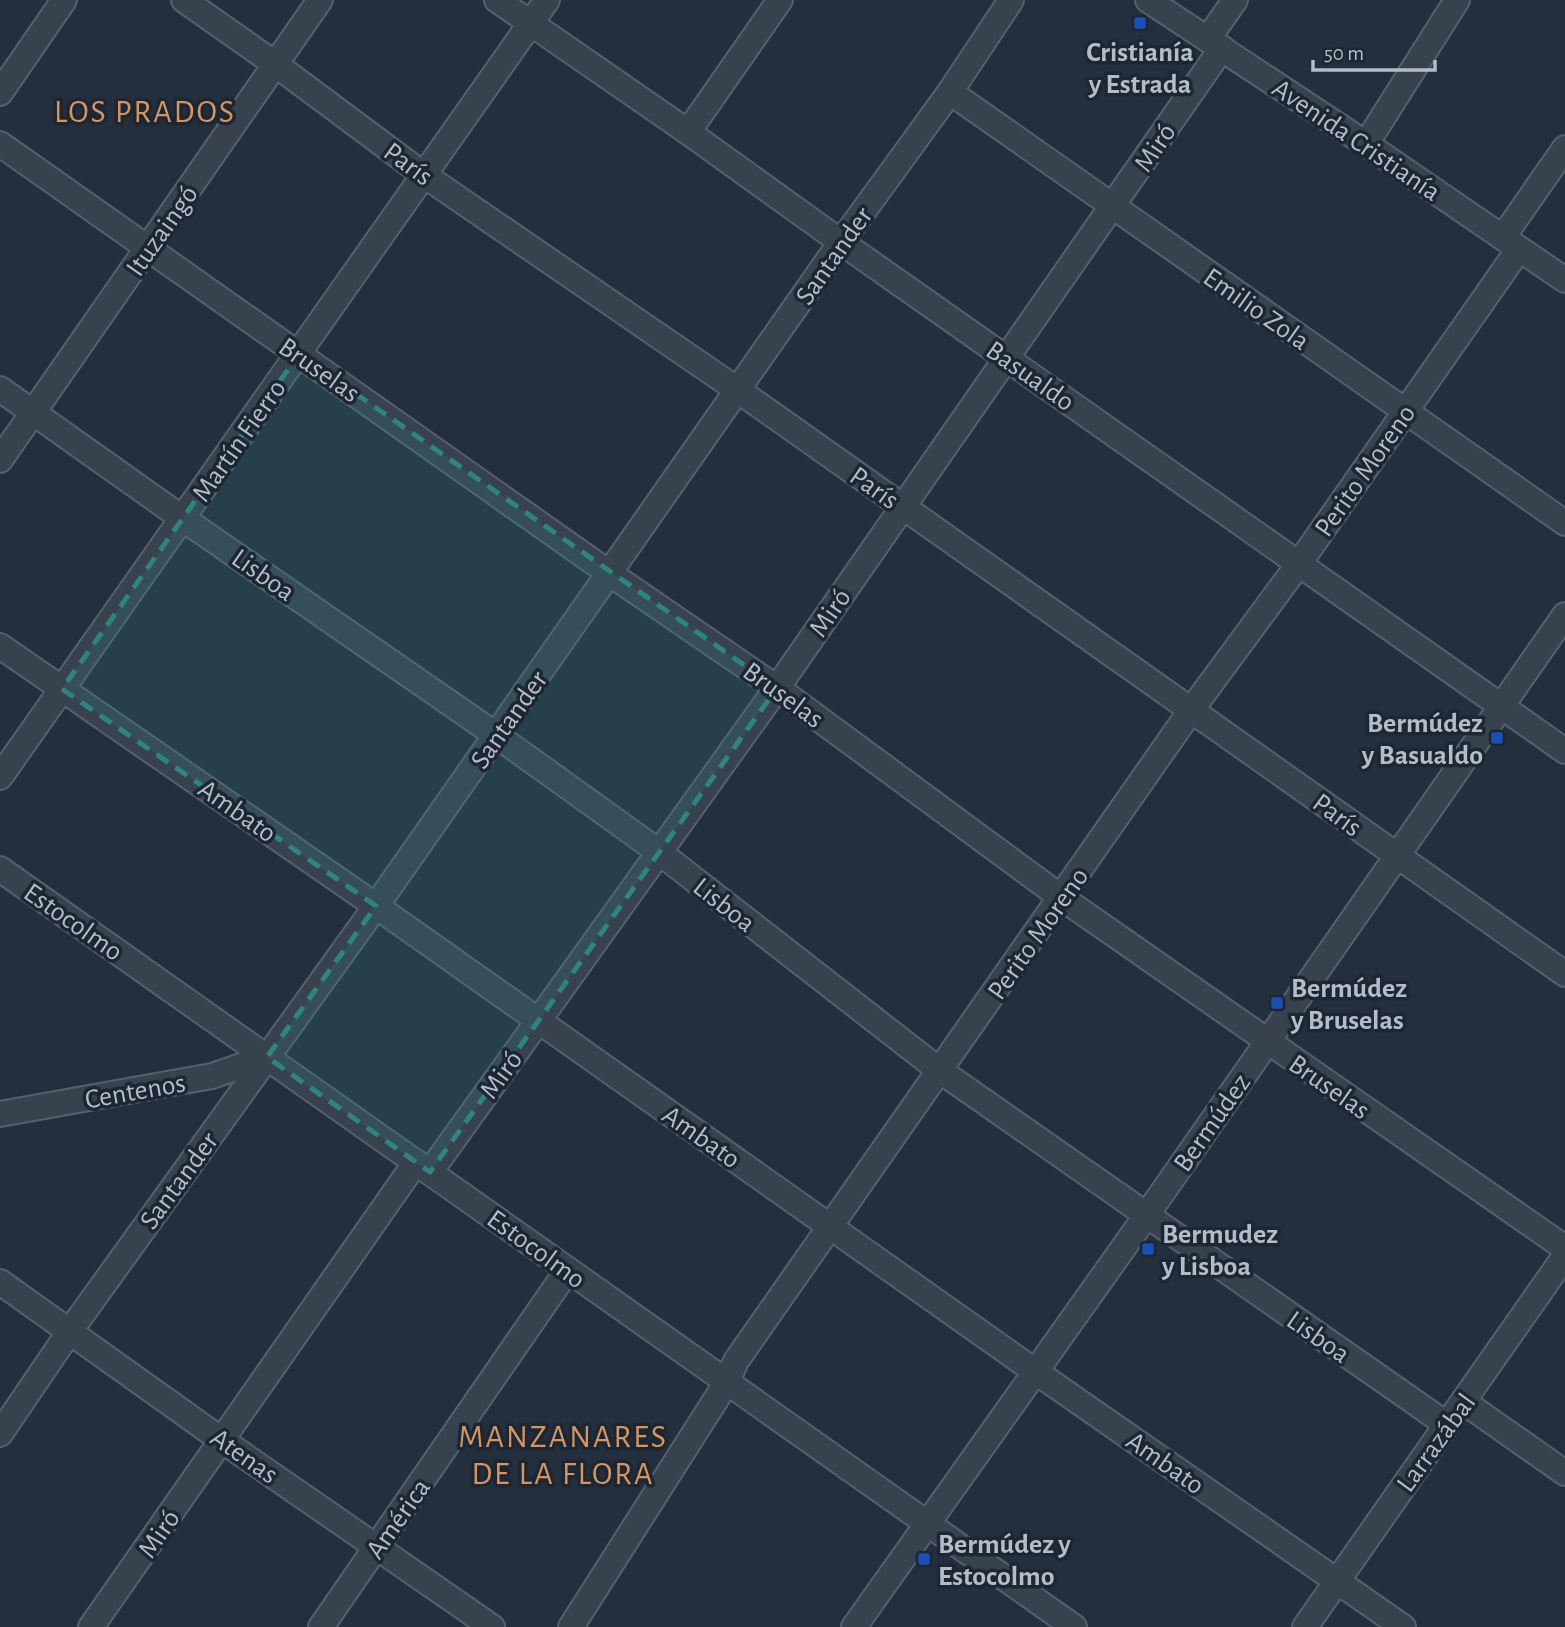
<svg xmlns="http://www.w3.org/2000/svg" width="1565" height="1627" font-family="'Alegreya Sans',sans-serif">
	<rect width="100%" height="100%" fill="#242f3e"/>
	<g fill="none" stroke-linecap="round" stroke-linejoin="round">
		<defs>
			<g id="minor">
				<path d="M184,0L275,64L424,175L739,391L1565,974"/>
				<path d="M497,0L688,132L841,242L1565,751"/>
				<path d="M1148,0L1366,144L1565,280"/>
				<path d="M1208,39L1235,0"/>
				<path d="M950,92L1565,523"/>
				<path d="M0,93L64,0"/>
				<path d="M688,132L780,0"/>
				<path d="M0,144L609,573L777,688L1062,898L1565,1248"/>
				<path d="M1366,144L1457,0"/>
				<path d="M1503,237L1565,148"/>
				<path d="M0,389L182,518L496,735L659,852L939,1070L1446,1424"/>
				<path d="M0,460L320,0"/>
				<path d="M0,646L376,906L1036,1372L1403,1627"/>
				<path d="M0,777L547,0"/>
				<path d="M0,869L1074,1627"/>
				<path d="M0,1114L212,1076L267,1057"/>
				<path d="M430,1172L777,688L1222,48"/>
				<path d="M0,1282L223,1441L492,1627"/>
				<path d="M1464,1402L1565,1473"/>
				<path d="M0,1434L70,1331L376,906L841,242L950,92L1011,0"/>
				<path d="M91,1627L416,1162"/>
				<path d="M321,1627L567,1271"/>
				<path d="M571,1627L727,1382L736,1361L1192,709L1298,565L1519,249"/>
				<path d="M854,1627L1146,1216L1565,615"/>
				<path d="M1305,1627L1565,1256"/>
			</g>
		</defs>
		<use href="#minor" stroke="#565f6c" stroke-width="28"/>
		<use href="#minor" stroke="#38414e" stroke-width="24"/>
	</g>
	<path fill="#308480" fill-opacity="0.2" stroke="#308480" stroke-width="5" stroke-dasharray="14 9" stroke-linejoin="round" d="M299,354L777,688L430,1172L267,1057L376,906L62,689Z"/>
	<g fill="#1a4fb4" stroke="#1d2633" stroke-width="2.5">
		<rect x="1133" y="16" width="14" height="14" rx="3.5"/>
		<rect x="1490" y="731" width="14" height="14" rx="3.5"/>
		<rect x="1270" y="996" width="14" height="14" rx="3.5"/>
		<rect x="1141" y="1242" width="14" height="14" rx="3.5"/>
		<rect x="917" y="1552" width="14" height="14" rx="3.5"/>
	</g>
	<g text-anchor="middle" stroke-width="7" stroke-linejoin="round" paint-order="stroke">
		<g font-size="28" font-weight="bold" fill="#b4bcc9" stroke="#1d2633" text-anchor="start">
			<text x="1140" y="61" text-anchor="middle">Cristianía<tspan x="1140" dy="32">y Estrada</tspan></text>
			<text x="1483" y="732" text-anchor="end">Bermúdez<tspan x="1483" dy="32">y Basualdo</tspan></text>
			<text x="1291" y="997">Bermúdez<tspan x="1291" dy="32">y Bruselas</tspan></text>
			<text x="1162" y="1243">Bermudez<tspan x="1162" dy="32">y Lisboa</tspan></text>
			<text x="938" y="1553">Bermúdez y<tspan x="938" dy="32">Estocolmo</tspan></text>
		</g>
		<g font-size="28" fill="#b4bcc9" stroke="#1d2633">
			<text transform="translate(1357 139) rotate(34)" y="10">Avenida Cristianía</text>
			<text transform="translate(1154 147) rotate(-56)" y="10">Miró</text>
			<text transform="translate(409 163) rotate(36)" y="10">París</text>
			<text transform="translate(161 230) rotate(-55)" y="10">Ituzaingó</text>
			<text transform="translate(833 255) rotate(-55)" y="10">Santander</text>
			<text transform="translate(1257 308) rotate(35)" y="10">Emilio Zola</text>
			<text transform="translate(320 369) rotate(35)" y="10">Bruselas</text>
			<text transform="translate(1031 375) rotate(35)" y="10">Basualdo</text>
			<text transform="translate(238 440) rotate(-55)" y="10">Martín Fierro</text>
			<text transform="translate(1364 470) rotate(-55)" y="10">Perito Moreno</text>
			<text transform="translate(875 487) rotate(35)" y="10">París</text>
			<text transform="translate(264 574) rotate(35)" y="10">Lisboa</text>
			<text transform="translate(829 612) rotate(-55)" y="10">Miró</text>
			<text transform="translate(784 694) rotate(36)" y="10">Bruselas</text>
			<text transform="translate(508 719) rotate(-55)" y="10">Santander</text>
			<text transform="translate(238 810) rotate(35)" y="10">Ambato</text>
			<text transform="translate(1338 814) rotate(36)" y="10">París</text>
			<text transform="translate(725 904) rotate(38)" y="10">Lisboa</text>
			<text transform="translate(74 921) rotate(35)" y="10">Estocolmo</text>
			<text transform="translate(1037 933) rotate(-55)" y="10">Perito Moreno</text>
			<text transform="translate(500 1074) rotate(-54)" y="10">Miró</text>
			<text transform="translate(1330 1086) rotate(35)" y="10">Bruselas</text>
			<text transform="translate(135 1090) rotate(-10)" y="10">Centenos</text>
			<text transform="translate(1211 1122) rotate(-55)" y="10">Bermúdez</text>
			<text transform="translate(702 1136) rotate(35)" y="10">Ambato</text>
			<text transform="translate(178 1180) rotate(-54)" y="10">Santander</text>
			<text transform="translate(537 1248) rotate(36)" y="10">Estocolmo</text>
			<text transform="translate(1319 1336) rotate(35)" y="10">Lisboa</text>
			<text transform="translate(1435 1442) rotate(-54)" y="10">Larrazábal</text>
			<text transform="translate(245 1455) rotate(35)" y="10">Atenas</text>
			<text transform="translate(1166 1462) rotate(35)" y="10">Ambato</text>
			<text transform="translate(397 1518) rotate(-55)" y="10">América</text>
			<text transform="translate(158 1533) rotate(-55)" y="10">Miró</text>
		</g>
		<g font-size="32" letter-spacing="2" fill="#d59563" stroke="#1d2633">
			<text x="145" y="122">LOS PRADOS</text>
			<text x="563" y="1447">MANZANARES<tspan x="563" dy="37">DE LA FLORA</tspan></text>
		</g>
	</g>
	<path d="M1313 60v10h122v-10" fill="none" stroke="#b4bcc9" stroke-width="3.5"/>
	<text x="1324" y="60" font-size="21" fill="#b4bcc9" stroke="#1d2633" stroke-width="5" paint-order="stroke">50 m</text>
</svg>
